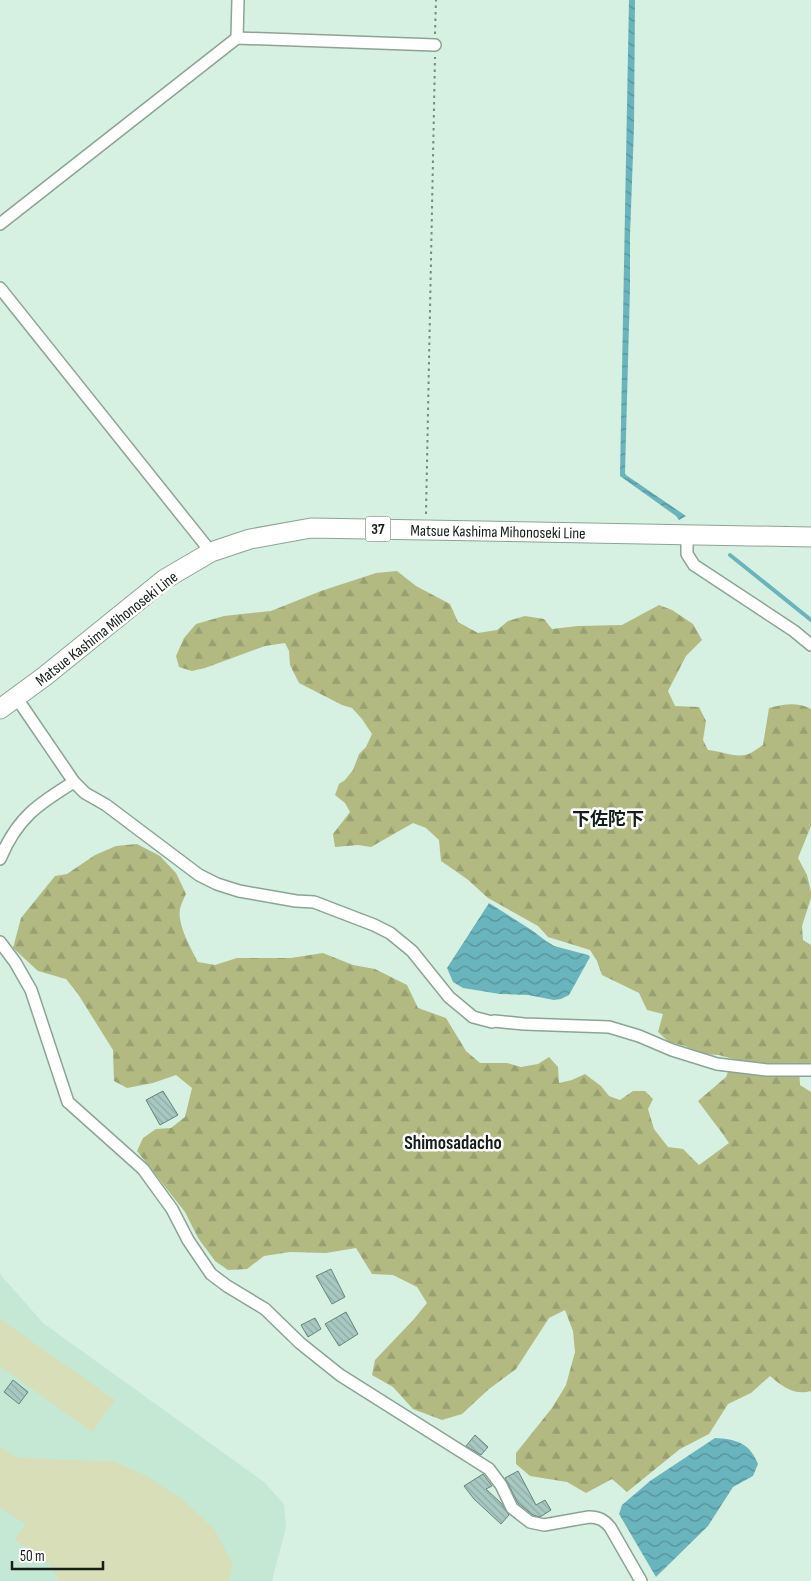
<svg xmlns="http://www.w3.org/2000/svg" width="811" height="1581" font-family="'Sofia Sans Condensed','Noto Sans JP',sans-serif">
	<defs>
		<pattern id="forest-firs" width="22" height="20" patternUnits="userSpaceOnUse" patternTransform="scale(1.25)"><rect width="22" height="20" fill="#b2ba82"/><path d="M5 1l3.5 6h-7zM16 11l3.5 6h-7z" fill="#989f70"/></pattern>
		<pattern id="water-waves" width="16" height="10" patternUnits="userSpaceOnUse" patternTransform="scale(1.25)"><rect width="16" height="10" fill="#6ab4bd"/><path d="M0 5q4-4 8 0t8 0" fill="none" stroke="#569299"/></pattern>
		<pattern id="building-back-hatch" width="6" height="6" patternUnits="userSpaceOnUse" patternTransform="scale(1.25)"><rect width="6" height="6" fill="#a8c8c2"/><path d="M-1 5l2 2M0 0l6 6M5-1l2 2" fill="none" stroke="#90aba6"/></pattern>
	</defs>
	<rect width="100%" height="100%" fill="#d6f1e1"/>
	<path fill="#c5e8d4" d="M0,1274L43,1323L264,1482L284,1504L286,1527L272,1581H0Z"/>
	<path fill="url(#forest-firs)" d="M397,571L416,586L450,604L458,622L478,633L497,630L508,621L525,616L544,619L552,629L578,626L622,625L659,605L672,610L693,624L702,640L686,656L668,691L675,706L699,707L706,721L703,740L708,750C720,751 733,757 745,755C751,754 758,748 763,745L769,708C785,704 797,702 811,709V826L798,858L807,875L811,892V898L802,926L803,940L811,945V1064L799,1067L800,1085L811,1092V1391C794,1396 782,1386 770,1376L751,1393L728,1404L709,1434L680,1449L627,1492L612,1479L586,1493L567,1482L530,1476L516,1464V1453L552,1408L566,1385L575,1352L573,1331L565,1310L549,1318L516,1369L489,1389L462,1414L442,1420L413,1409L393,1387L372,1375L375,1360L414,1319L427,1303L417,1287L393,1275L372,1274L356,1248L326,1253L290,1252L264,1256L247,1269L228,1270L215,1261L198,1238L185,1212L137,1151L143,1138L156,1129L171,1128L185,1117L192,1088L176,1075L153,1083L127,1088L114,1081L113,1050L78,994L66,979L38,971L13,948L21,918L55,876L67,874L95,855L116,846L137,844L160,856L176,873L186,894C184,898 181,904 180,909C177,924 191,949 198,962L215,965L237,958H291L323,953L353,965L375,969L407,985L418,1008L446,1018L466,1051L480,1063H507L521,1067L538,1064L549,1057L558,1067L559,1083L572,1080L585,1074L601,1086L609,1096L620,1100L633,1091H645L653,1099L648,1109L654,1129L668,1147L683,1149L699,1165L729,1143C719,1128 708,1115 698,1101L726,1077L733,1059L719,1055L701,1054L685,1046L669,1042L658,1032L663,1014L647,1010L639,993L602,975L597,961L590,950L548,937L538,926L488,898L467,879L441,861L439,840L426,828L413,823L371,847L358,845L335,847L333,834L350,812L345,803L335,795L339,784L345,780L353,770L359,754L366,747L372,734L362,719L352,708L342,705L299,683L290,665L289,651L285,643L265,646L205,668L192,671L179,667L176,656L184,638L196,624L224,616L271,611L321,591L376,573Z"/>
	<g fill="#d8deb8">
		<path d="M0,1319L115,1400L92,1432L0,1366Z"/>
		<path d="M0,1447L16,1457L63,1460L112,1461L145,1475L183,1500L215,1530L232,1563L229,1581H59C53,1562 31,1550 14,1540L26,1524L0,1508Z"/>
	</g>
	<g fill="url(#water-waves)">
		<path d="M629,0H635L634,127L630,235V288L625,473L626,475L686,516L679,520L676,516L620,476Z"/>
		<path d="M489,903L533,931L546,941L554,946L588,955L590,957L569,995L561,999L554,1000L528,995L500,994L463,988L453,982L447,968Z"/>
		<path d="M715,1438C736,1439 750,1443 758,1464L753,1476L733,1487L708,1526L656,1577L619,1514L622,1505L650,1481Z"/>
	</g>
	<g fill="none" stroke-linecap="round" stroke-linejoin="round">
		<path stroke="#6ab4bd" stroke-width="4" d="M730,555L811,620"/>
	</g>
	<g fill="url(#building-back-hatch)" stroke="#65837d">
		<path d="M163,1091L178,1115L160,1125L146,1100Z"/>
		<path d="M331,1269L345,1297L332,1304L316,1276Z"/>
		<path d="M346,1312L358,1334L339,1346L325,1324Z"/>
		<path d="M315,1318L321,1329L308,1337L301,1325Z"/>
		<path d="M13,1380L28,1392L19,1404L4,1392Z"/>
		<path d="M475,1435L488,1447L481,1455L466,1446Z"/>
		<path d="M518,1471L536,1505L545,1500L551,1510L540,1517L533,1515L518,1503L505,1478Z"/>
		<path d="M483,1474L492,1486L486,1489L501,1503L509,1515L501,1524L474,1499L464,1486Z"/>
	</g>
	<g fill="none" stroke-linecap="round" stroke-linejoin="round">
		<defs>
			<g id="minor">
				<path d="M237,38L238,0"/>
				<path d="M0,224L237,38L435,45"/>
				<path d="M0,288L211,552"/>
				<path d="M687,536V554L694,565L794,631L811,645"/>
				<path d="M16,697L74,782L85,793L106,805L199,875L217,884L239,891L296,901L314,902L374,925L390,933L412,951L449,997L473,1017L492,1022L494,1021L524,1024L609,1027L639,1036L672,1050L717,1064L767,1070H811"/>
				<path d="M0,859C17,818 38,804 74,782"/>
				<path d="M0,942L15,962L31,990L68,1102L143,1169L172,1209L188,1240L211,1274L227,1286L265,1309L300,1343L340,1375L489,1469L501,1485L512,1508L530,1522L544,1525L589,1517C599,1517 604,1520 610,1527L641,1581"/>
			</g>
			<path id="primary" d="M0,709L45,676L165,579L211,552L250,539L311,528L811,537"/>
		</defs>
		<use href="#minor" stroke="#8ba496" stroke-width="14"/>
		<use href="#primary" stroke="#8ba496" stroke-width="21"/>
		<g stroke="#778a7f" stroke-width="2" stroke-dasharray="2.5 4" stroke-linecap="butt">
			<path d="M435,34L436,0"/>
			<path d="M426,514L435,57"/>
		</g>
		<use href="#minor" stroke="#fff" stroke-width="11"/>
		<use href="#primary" stroke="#fff" stroke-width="19"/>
	</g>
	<g text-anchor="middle" stroke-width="5" stroke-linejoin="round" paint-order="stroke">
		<rect fill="#fff" stroke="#5b625f" stroke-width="1" x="365.5" y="516.5" width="25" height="25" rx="4"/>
		<g font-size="15" font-weight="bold" fill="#151f1a">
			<text x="378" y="534">37</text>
		</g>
		<g font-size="16" fill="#151f1a" stroke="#fff">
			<text transform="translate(498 531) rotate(1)" y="6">Matsue Kashima Mihonoseki Line</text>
			<text transform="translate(106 628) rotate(-38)" y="6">Matsue Kashima Mihonoseki Line</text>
		</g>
		<g font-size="18" font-weight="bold" fill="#151f1a" stroke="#fff">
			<text x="608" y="825">下佐陀下</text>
		</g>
		<g font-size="19" font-weight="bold" fill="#151f1a" stroke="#fff">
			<text x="453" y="1149">Shimosadacho</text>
		</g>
	</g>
	<path d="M12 1561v8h91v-8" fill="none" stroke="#151f1a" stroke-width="2.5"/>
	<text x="20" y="1561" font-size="15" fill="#151f1a" stroke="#ffffff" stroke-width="4" paint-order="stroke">50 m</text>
</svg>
